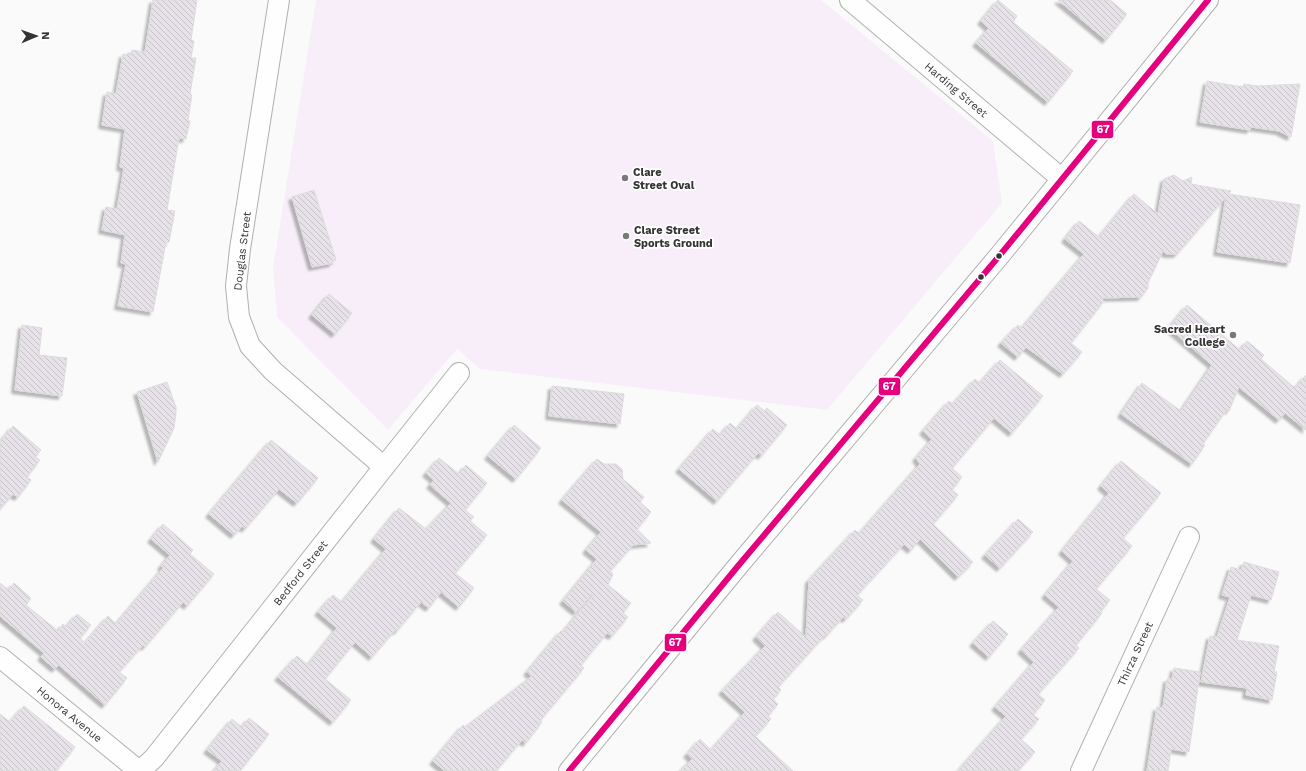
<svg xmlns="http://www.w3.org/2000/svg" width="1306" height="771" font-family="'Work Sans',sans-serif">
	<defs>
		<pattern id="building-back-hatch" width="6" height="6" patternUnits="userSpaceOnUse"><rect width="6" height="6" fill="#e7e2e9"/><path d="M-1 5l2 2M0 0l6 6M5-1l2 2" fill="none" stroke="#c7c2c8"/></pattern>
		<filter id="shadow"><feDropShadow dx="-3.5" dy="3.5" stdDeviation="1" flood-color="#0004"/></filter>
	</defs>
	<rect width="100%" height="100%" fill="#fbfafb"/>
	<path fill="#f7eefa" d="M316,0H821L993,141L1002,203L827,410L480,369L457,349L388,430L277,317L273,268Z"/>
	<g fill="url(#building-back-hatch)" stroke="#dddcdd" filter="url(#shadow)">
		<path d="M153,0H197L191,40L194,41L191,58H196L190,94L192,95L188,120L190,121L186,139L179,138L167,210L175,211L169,242H166L153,312L118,306L126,264L121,263L125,235L102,230L106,207L117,209L124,168L120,167L125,129L102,125L107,92L116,94L123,54L131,55L132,50L145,52Z"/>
		<path d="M998,0L1017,16L1013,22L1073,71L1048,102L976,43L989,28L981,21Z"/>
		<path d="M1058,0H1110L1127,14L1106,40Z"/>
		<path d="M1207,81L1243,87L1244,84L1257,86L1300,84L1291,137L1279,131L1251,127L1250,130L1200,122Z"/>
		<path d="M1174,175L1183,181L1192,177L1191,184L1231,191L1229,194L1300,205L1290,263L1217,252L1226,197L1177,254H1167L1163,251L1148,283V288L1141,297L1100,298L1104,301L1071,343L1082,352L1063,374L1026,347L1018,357L1001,343L1018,325L1022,328L1084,254L1065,239L1079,221L1099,237L1134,194L1158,214L1164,179Z"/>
		<path d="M314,190L336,260L332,261L333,263L312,267L292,197Z"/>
		<path d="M329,294L352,313L335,334L312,315Z"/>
		<path d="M1187,305L1240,350L1247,341L1264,355L1261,359L1295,388L1306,375V430L1285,413L1279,420L1239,387L1229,411L1227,409L1203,444L1205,445L1192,464L1121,414L1142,383L1181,411L1212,365L1169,328Z"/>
		<path d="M22,325L42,328L39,355L67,358L62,396L15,390Z"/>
		<path d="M1000,360L1043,396L1012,433L994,418L952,468L962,477L952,490L958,495L933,524L973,562L958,577L920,539L911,550L904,544L857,595L863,600L846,619L843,617L826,636L825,635L778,687L781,690L773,699L778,704L768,716L771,719L755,736L793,771H680L692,759L687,754L700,739L711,750L745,712L722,691L765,646L756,637L778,612L806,637L809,580L855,530L859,534L920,464L916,458L932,439L923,431L949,401L953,404L975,379L980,383Z"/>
		<path d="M167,382L176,407V413L174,428L158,462L137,392Z"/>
		<path d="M552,386L624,394L620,424L549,416Z"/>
		<path d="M757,405L765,411L767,408L787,425L761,456L758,453L717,501L679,469L713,429L720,435L730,423L737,429Z"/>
		<path d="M514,425L541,448L516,479L488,456Z"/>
		<path d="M13,426L41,450L35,457L40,460L27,477L31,480L18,497L13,494L0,509V442Z"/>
		<path d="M271,440L318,478L297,503L279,489L245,529L242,526L234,535L209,514Z"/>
		<path d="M439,458L459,474L466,465L487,483L465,510L474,517L470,521L487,535L455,573L474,588L459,607L441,592L429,608L421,602L397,631L395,630L372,657L355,642L325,679L351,700L333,722L278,677L297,656L308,665L337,628L318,612L333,595L342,602L386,549L374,539L399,508L426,529L451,503L430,485L434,480L426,473Z"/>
		<path d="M597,459L604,464H616L622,469L623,479L644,497L640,502L651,512L637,529L651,543L633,545L610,571L613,574L608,585L631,603L623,613L628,617L612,636L607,633L581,665L584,668L548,711L540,721L542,722L526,743L522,740L496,771H445L433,761L463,725L465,727L532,676L527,672L561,631L563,632L593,595L592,594L576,612L563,601L597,559L586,550L601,532L562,500Z"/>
		<path d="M1121,461L1161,493L1123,538L1132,546L1096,589L1110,600L1101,611L1102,613L1076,645L1079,648L1038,694L1045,700L1033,715L1039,719L1021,739L1035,752L1017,771H958L1006,716L995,707L1034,662L1021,650L1059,607L1045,595L1073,561L1062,551L1109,493L1101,486Z"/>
		<path d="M1018,519L1033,532L1000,568L985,555Z"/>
		<path d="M163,524L193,550L190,554L214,574L187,606L183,602L145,647L143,645L119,672L127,678L105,705L59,665L55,669L41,657L44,653L0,616V583L9,590L14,583L31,598L26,605L58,631L63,624L66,627L77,614L91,625L80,638L85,643L108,616L116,624L163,568L161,566L170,555L151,539Z"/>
		<path d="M1244,562L1279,572L1271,600L1251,595L1237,640L1279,646L1274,672H1277L1272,700L1246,695L1247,688L1201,682L1210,636L1217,637L1230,597L1222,595L1231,567L1241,570Z"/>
		<path d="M993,621L1008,634L989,657L973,643Z"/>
		<path d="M1174,668L1200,672L1189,752L1171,749L1168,771H1147L1157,707L1163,708L1167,679H1172Z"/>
		<path d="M24,706L75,747L56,771H0V714L10,722Z"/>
		<path d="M249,718L269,734L240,771H214L222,761L207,750L232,719L242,727Z"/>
	</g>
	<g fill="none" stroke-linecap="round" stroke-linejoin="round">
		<defs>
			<g id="minor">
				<path d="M279,0L240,249L236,286L239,317L250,346L273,371L384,467"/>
				<path id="s1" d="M850,0L1062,179"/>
				<path id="s2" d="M0,657L139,771"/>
				<path id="s3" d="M140,771L154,758L384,467L459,373"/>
				<path d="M569,771L738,566L1000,255L1208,0"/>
				<path id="s4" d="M1081,771L1189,537"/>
			</g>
		</defs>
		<use href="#minor" stroke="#b1b0b1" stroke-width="22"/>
		<use href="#minor" stroke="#fefefe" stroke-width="20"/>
		<defs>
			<path id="bus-1" d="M569,771L738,566L1000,255L1208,0"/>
		</defs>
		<use href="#bus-1" stroke="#fff" stroke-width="9"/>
		<use href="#bus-1" stroke="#e5007d" stroke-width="6"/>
	</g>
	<g fill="#7a797a" stroke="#fff" stroke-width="1.5">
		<circle cx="625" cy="178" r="4"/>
		<circle cx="626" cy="236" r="4"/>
		<circle cx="1233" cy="335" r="4"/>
	</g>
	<g fill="#343435" stroke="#fff" stroke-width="1.5">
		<circle cx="999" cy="256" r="3.5"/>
		<circle cx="981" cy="277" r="3.5"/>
	</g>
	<g text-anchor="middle" stroke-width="3.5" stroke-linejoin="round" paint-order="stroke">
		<g font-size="11" fill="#343435" stroke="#fff">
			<text dy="4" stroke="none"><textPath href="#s1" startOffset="139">Harding Street</textPath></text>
			<text transform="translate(242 251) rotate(-83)" y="4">Douglas Street</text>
			<text dy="4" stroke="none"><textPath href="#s3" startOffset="255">Bedford Street</textPath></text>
			<text dy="4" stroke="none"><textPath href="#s4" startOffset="129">Thirza Street</textPath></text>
			<text dy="4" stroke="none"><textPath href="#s2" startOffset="90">Honora Avenue</textPath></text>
		</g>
		<g font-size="11" font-weight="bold" fill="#343435" stroke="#fff" text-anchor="start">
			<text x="633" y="176">Clare<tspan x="633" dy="13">Street Oval</tspan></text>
			<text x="634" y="234">Clare Street<tspan x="634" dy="13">Sports Ground</tspan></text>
			<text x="1225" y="333" text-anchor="end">Sacred Heart<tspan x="1225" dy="13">College</tspan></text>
		</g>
	</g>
	<g stroke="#fff" stroke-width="1.5">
		<rect x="1091" y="120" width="23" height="19" rx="4" fill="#e5007d"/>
		<rect x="878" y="377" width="23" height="19" rx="4" fill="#e5007d"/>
		<rect x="664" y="633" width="23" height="19" rx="4" fill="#e5007d"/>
	</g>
	<g font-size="11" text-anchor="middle" font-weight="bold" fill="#fff">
		<text x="1103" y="133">67</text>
		<text x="889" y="390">67</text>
		<text x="675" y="646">67</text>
	</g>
	<g transform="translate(36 36) rotate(88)" stroke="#ffffff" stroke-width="3" paint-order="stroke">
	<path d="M0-3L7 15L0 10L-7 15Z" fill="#343435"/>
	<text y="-6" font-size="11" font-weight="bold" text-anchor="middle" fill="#343435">N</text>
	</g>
</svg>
